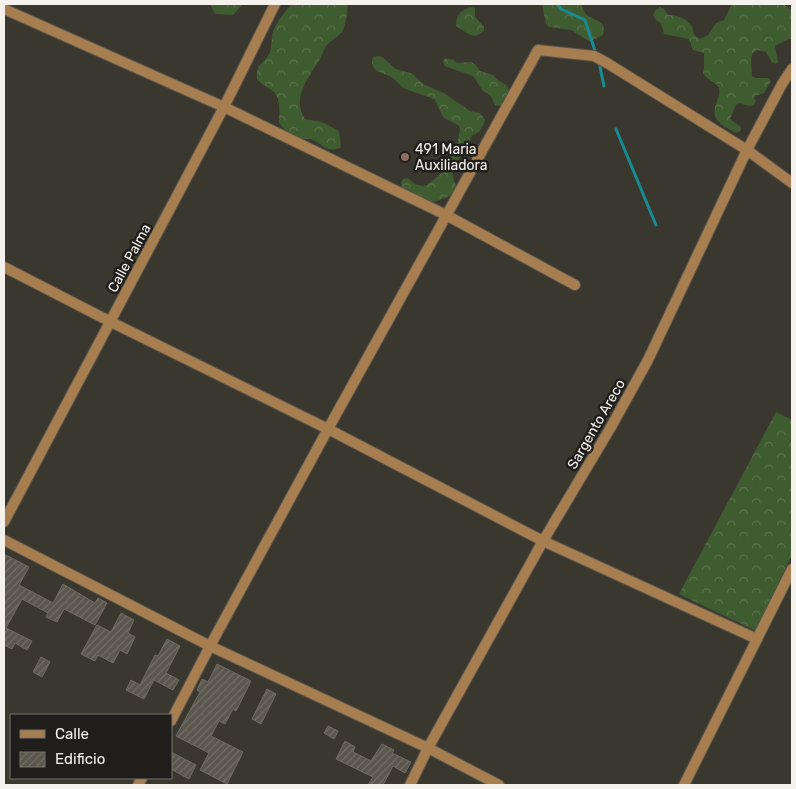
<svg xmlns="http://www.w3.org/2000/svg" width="796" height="789" font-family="Rubik,sans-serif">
	<defs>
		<pattern id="forest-crowns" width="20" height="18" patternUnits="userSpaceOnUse" patternTransform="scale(1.25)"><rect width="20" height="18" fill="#3f5b30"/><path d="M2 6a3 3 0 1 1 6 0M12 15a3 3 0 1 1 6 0" fill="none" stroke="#5b734e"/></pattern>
		<pattern id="building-hatch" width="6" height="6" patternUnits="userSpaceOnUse" patternTransform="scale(1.25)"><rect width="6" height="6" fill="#5a564e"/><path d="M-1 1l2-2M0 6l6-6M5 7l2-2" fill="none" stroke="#726f68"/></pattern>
	</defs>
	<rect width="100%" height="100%" fill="#3a372f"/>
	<g fill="url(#forest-crowns)">
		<path d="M210,4H243L233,15L215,14Z"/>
		<path d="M292,4L348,5C347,13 346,25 342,32C338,37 331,40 327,45C324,49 322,54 320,59C309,77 291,98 305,119L322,122L339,131L341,146L340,148C323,153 324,143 310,139C303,138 299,140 290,137L285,130L279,123C279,112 282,96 270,89C265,86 261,84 257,79C257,62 260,67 268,56C273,48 270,38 274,29C278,20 285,12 292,4Z"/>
		<path d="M542,4H582C583,25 609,14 603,35L591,41L587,40L571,30L549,27L546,24Z"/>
		<path d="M732,4H783L792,10V39C787,39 779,44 775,46L778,62L776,64L772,62L766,52L757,50L752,54L751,60L752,76L756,78H768L771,81L764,93L755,96L754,98L756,101L754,105L750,106L739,103L736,105L730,119L741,127L740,131L736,133C722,125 709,121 717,101C718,97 720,94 719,89C718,82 707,81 703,73L704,67V53L693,50L689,39L664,34L661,23L656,20L653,15L655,11L660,7L664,9L668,15C681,15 694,22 694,35L700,39L708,35L716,23L724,20Z"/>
		<path d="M470,7L475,8V17L484,27V31C472,41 467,32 456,26C456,15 460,11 470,7Z"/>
		<path d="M378,56L382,57L396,69L413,74L423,84L444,93L470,111L480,113L485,120L484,124L479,132L471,136L469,149L461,154C460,160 454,166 453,171C450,184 468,191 444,198C438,200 434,203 429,202L402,188L401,183L403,179L408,178L415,184L423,186L427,185L443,172L447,159L456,149L460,130L459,126L443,117L435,100C427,95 415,93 406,89C400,87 397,80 391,77C382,72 368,71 373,57Z"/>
		<path d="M445,58L454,60L457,63L471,62L475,64L480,71L493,75L499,81L507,85L510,93L504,105L499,106L495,105L491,96L483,91L473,76L445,66L443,62Z"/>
		<path d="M776,412L792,420V554L756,631L679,594Z"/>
	</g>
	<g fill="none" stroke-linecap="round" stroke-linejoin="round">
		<g stroke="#188b92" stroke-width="3">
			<path d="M557,4L561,9L585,20L596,54"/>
			<path d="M599,62L604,86"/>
			<path d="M616,129L656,225"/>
		</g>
	</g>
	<g fill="url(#building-hatch)" stroke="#6f6b63">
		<path d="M4,554L29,567L19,585L53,603L63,584L95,603L98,598L107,603L95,625L64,609L57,622L46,617L48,613L22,599L6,628L32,641L27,650L15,643L12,649L4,645Z"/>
		<path d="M121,613L134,620L128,633L135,637L127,654L120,650L113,663L98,655L95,661L81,654L97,625L111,632Z"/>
		<path d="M167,639L180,646L166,673L179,680L173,690L154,680L144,699L126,690L131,680L140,685L155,655L158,656Z"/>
		<path d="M41,657L50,662L42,677L33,672Z"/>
		<path d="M217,664L251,681L236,711L233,709L225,724L219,721L211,736L243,752L227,784L200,770L209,753L176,736L200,692L197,690L202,679L208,682Z"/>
		<path d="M267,689L276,694L261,724L252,719Z"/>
		<path d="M328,726L338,731L334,739L324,733Z"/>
		<path d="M345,741L355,747L353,752L371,761L382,744L394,750L392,753L411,762L405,773L393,766L383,785H368L373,777L336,759Z"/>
		<path d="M171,752L196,765L189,779L171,769Z"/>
	</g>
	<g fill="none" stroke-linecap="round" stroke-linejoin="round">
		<defs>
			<g id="minor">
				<path d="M4,9L224,107L446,215L575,285"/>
				<path d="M4,267L111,322L328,429L543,541L757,639"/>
				<path d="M171,721L210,646L328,429L538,50L594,56L607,63L747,150L792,183"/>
				<path d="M138,785L142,778"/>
				<path d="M410,785L428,748L543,541L611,427L648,360L747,150L782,84L792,69"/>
				<path d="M684,785L792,569"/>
			</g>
			<g id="tertiary">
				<path d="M4,522L224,107L275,4"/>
				<path d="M4,540L210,646L428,748L499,785"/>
			</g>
		</defs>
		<use href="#minor" stroke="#58554d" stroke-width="12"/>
		<use href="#tertiary" stroke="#58554d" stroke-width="12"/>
		<use href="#minor" stroke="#a67e50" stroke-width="10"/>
		<use href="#tertiary" stroke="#a67e50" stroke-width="10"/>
	</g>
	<circle fill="#8d6e63" stroke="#201e1b" stroke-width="2" cx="405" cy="157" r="5"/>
	<g text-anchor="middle" stroke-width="5" stroke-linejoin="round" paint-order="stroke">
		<g font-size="14" fill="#f5f2ed" stroke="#201e1b" text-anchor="start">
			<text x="415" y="154">491 Maria<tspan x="415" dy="16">Auxiliadora</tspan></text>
		</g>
		<g font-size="14" fill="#f5f2ed" stroke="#201e1b">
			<text transform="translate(129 258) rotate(-62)" y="5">Calle Palma</text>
			<text transform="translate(596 424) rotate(-60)" y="5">Sargento Areco</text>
		</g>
	</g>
	<rect width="796" height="789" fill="none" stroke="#f5f2ed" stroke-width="10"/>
	<rect x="10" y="714" width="162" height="65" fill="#201e1b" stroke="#75736f"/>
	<rect x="20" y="730" width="25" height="8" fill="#a67e50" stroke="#75736f"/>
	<text x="55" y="739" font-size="15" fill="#f5f2ed">Calle</text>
	<rect x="20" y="752" width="25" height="15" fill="url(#building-hatch)" stroke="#75736f"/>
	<text x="55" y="764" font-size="15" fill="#f5f2ed">Edificio</text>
</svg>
